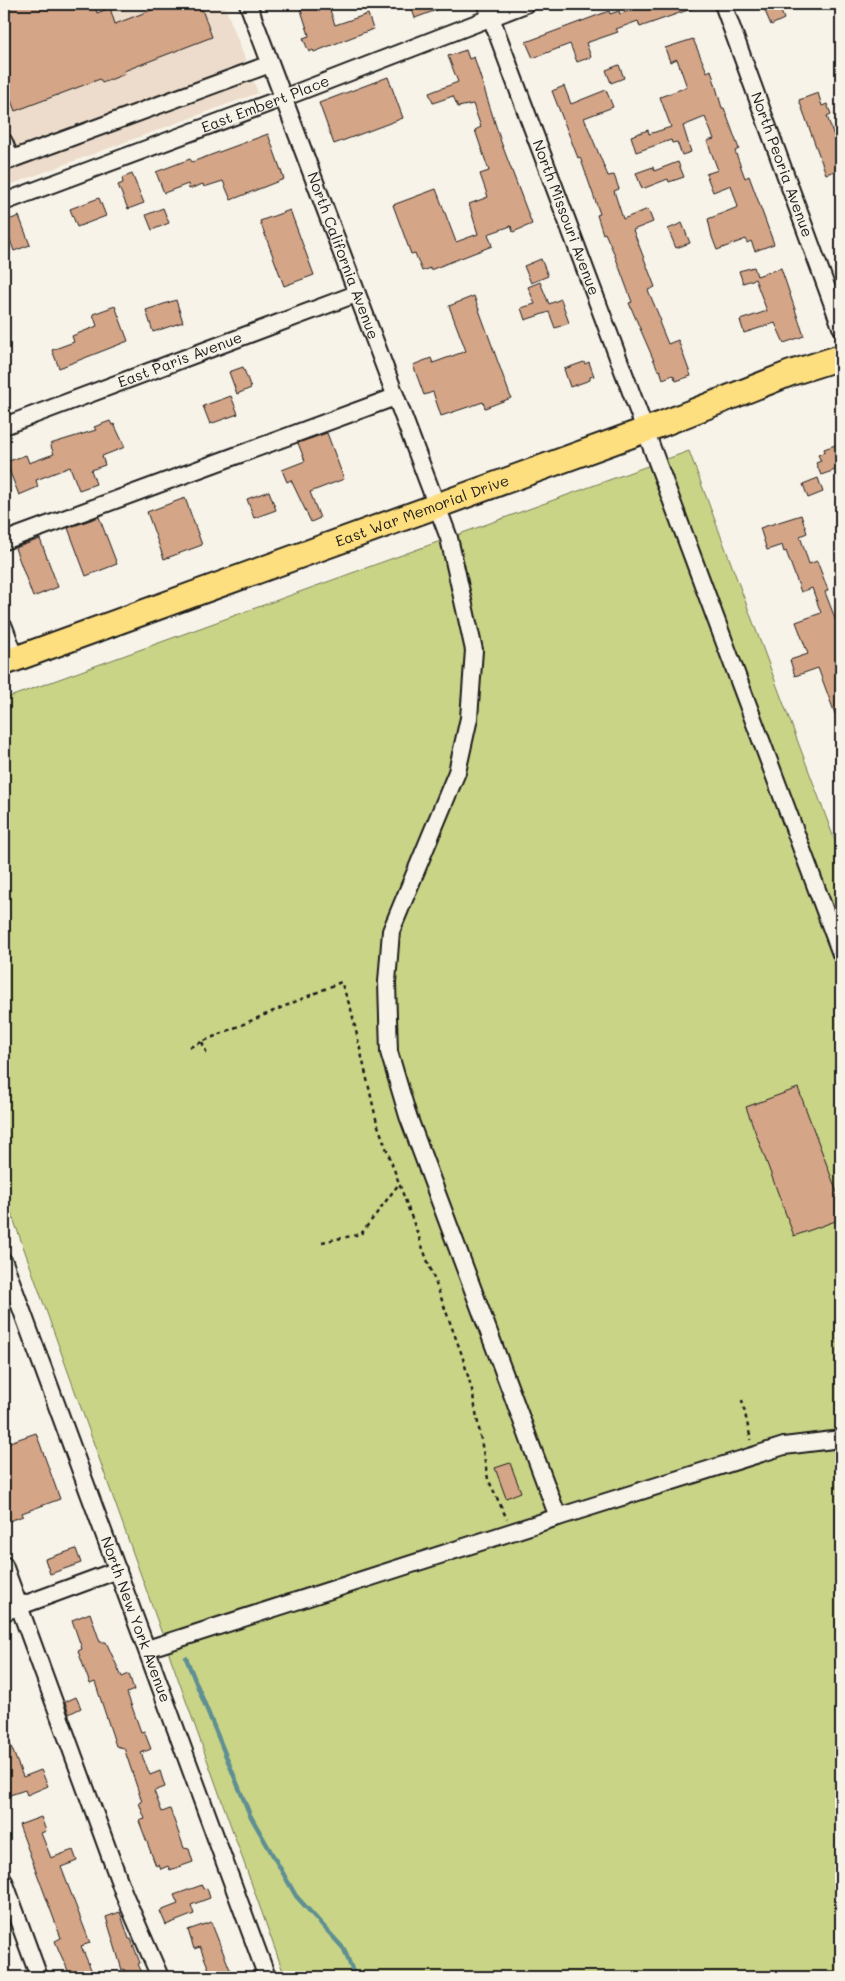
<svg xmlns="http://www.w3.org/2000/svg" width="845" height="1981" font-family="Mali,sans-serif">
	<rect width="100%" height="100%" fill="#f7f3e8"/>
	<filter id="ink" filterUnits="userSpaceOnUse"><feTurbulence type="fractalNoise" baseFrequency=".02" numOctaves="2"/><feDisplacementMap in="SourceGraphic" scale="10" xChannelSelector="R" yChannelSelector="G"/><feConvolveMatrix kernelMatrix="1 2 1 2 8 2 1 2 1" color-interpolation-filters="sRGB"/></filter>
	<g filter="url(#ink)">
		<path fill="#eddccb" d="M4,4H224L258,93L4,187Z"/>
		<path fill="#c9d487" stroke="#727852" d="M689,451L841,857V1977H285L4,1193V699Z"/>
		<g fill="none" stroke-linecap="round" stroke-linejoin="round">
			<path stroke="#5e8f92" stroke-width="4.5" d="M186,1658L250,1815L296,1896L344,1949L355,1977"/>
		</g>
		<g fill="#d5a588" stroke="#1c1c1c">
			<path d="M4,4H94L97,13L110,8L115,24L167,4H200L212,37L124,71L125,74L102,83L100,79L15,111L4,82Z"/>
			<path d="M299,4H328L335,25L368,14L373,29L314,52L313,50L309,52L303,38L309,36L308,32Z"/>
			<path d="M410,4H449L450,5L415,18Z"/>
			<path d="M649,4L702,5L640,27L638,21L616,29L618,32L586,43L591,57L577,62L570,44L533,58L526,42L609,11L610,14L619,11L620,14Z"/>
			<path d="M762,4H778L784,19L771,25Z"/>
			<path d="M693,39L707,72L711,70L722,108H724L739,149L735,151L745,178L749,176L774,244L755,251L751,241L747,243L746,239L717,250L712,237L708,219L738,207L731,185L713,192L706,174L718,170L707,141L714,139L705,117L683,126L691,152L682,155L677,142L672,143L671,140L636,152L631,136L648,130L649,134L671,127L660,97L687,87L677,59L670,62L665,48Z"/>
			<path d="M466,50L469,59L474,57L501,142L532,224L513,232L511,226L488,234L492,246L430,270V268L422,271L415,253L411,254L393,205L436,189L456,242L478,234L469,204L488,197L480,174L489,171L475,130L481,127L473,104L458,107L453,96L433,103L429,93L458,82L448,56Z"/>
			<path d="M619,65L624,78L611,83L606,70Z"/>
			<path d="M388,77L403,118L334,144L319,103Z"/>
			<path d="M564,86L571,104L606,90L613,107L584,118L608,176L614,175L619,189L614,191L623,219L648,209L653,222L633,230L655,287L648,290L661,321L659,322L668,344L678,340L691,376L676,381L673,375L663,379L660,370H658L629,303L632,302L614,253L605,233L603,234L597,215L600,214L580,157L578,158L552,91Z"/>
			<path d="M818,93L822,106L827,104L831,114L827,116L841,156V169L826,174L799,100Z"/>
			<path d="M268,134L284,179L231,200L223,181L204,187L203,184L189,189L188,184L164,193L156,172L190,159L192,162Z"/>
			<path d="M678,162L684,177L669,182L668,179L642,189L636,173L653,167L654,171Z"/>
			<path d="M132,174L144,203L128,209L118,185L123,183L122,178Z"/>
			<path d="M99,198L106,216L77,227L70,209Z"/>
			<path d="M163,208L169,223L152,230L146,215Z"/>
			<path d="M290,210L314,275L284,286L260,221Z"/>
			<path d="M19,216L30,245L14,251L5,226L8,225L6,221Z"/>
			<path d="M682,223L690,243L676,248L668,229Z"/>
			<path d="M541,259L548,276L531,283L524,266Z"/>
			<path d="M754,267L757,276L781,268L804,336L784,343L775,323L744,333L740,320L767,311L755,279L743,283L739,271Z"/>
			<path d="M540,282L549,304L561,299L569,323L555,328L549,312L525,320L521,308L535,304L528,287Z"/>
			<path d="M474,296L511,398L485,408L483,402L441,416L433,392L424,395L413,365L431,358L433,363L466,351L449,306Z"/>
			<path d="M176,300L183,322L153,332L146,310Z"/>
			<path d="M115,306L128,341L59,368L52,350L74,342L72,336L97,326L93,314Z"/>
			<path d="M584,362L585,364L589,362L594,376L590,377V380L570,387L564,369Z"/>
			<path d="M243,367L251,388L237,394L229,372Z"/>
			<path d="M231,396L238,414L210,424L203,406Z"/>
			<path d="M110,421L112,425L114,424L125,447L102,456L105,465L91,470L96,484L79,490L70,467L36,480L38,487L19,495L6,462L26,455L29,463L54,454L50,444L96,430L94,427Z"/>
			<path d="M327,433L344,479L310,492L320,518L311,522L291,480L287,482L282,470L305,461L298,443Z"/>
			<path d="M841,443V468L821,475L816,463L821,461L818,455L825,452L824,449Z"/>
			<path d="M818,478L823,492L808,498L803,484Z"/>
			<path d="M269,491L276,510L254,518L247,499Z"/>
			<path d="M185,498L202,545L164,559L147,512Z"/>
			<path d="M801,515L807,533L800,536L809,564L817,561L828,590L825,592L841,634V730L818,668L795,676L790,660L808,654L796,622L821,613L812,588L801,592L786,551L784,552L782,545L767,550L760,528Z"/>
			<path d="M99,517L117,564L86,576L68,528Z"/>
			<path d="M40,539L58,587L33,597L15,548Z"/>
			<path d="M798,1088L841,1203V1219L794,1236L746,1107Z"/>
			<path d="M36,1433L60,1499L22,1513L23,1516L9,1521L4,1505V1444Z"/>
			<path d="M510,1463L521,1492L506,1498L495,1468Z"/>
			<path d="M76,1549L81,1563L50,1574L45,1559Z"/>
			<path d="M90,1613L100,1642H106L122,1677L129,1674L134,1690L127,1693L141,1732L144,1731L151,1749L141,1753L150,1775L160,1771L165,1787L154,1791L162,1812L170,1809L184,1848L189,1849L193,1862L170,1870L168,1866L161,1869L159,1864L156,1866L139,1821L145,1819L139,1803L142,1802L124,1748L116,1746L95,1682L90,1684L78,1651L82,1649L72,1620Z"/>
			<path d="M76,1697L81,1708L69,1714L65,1702Z"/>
			<path d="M4,1728L23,1777L41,1770L48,1786L27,1795L25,1790L7,1796L4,1789Z"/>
			<path d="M41,1817L46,1831L41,1833L51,1858L73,1850L77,1861L61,1867L90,1943L81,1946L93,1974L85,1977H71L60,1953L55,1941L61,1938L19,1825Z"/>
			<path d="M202,1885L203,1889L207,1888L210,1898L191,1905L194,1914L166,1925L160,1911L178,1904L174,1895Z"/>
			<path d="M120,1912L129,1939H131L140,1963L138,1964L144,1977H128L124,1969L122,1970L106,1917Z"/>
			<path d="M211,1922L231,1972L216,1977H212L200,1947L194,1949L188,1930Z"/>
		</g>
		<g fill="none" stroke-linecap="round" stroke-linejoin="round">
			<defs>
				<g id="minor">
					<path id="s1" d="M248,4L449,538L474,650L469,718L457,772L391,931L387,982L389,1052L408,1116L558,1517L784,1446L841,1439"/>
					<path id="s2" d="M486,4L841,954"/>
					<path id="s3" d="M723,4L841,327"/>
					<path d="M4,142L11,160"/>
					<path d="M4,162L270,64"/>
					<path id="s4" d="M4,202L283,98L526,4"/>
					<path id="s5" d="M4,426L356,294"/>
					<path d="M4,541L395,397"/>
					<path d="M4,627L16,659"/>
					<path id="s6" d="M4,1262L267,1977"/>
					<path d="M4,1565L124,1894L160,1977"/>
					<path d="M4,1612L118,1570"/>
					<path d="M147,1649L558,1517"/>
					<path d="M4,1881L39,1977"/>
				</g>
				<g id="highway">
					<path id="s7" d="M4,663L662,424L791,373L841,357"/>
				</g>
			</defs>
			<use href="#minor" stroke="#1c1c1c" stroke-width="20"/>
			<use href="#highway" stroke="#1c1c1c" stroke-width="28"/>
			<g stroke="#1c1c1c" stroke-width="2.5" stroke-dasharray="4 4" stroke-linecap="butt">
				<path d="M202,1042L208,1056"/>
				<path d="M190,1047L341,982L351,1009L377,1123L462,1355L472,1390L488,1479L507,1519"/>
				<path d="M322,1242L361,1234L398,1185"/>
				<path d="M742,1400L751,1440"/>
			</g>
			<use href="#minor" stroke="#f7f3e8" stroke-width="16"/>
			<use href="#highway" stroke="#fedf80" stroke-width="24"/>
		</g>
	</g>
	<g text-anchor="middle" stroke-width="4" stroke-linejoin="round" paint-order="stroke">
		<g font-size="15" fill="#1c1c1c" stroke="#f7f3e8">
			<text dy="5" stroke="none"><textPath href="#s4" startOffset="279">East Embert Place</textPath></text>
			<text dy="5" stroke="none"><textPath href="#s3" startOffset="171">North Peoria Avenue</textPath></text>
			<text dy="5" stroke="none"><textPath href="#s2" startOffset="228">North Missouri Avenue</textPath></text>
			<text dy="5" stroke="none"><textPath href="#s1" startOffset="269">North California Avenue</textPath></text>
			<text dy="5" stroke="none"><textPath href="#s5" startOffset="188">East Paris Avenue</textPath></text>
			<text dy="5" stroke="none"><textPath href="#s7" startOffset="445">East War Memorial Drive</textPath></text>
			<text dy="5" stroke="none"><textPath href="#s6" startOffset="381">North New York Avenue</textPath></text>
		</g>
	</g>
	<rect width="845" height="1981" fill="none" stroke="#f7f3e8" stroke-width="20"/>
	<rect x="10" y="10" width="825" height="1961" fill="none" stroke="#1c1c1c" stroke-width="2" filter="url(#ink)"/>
</svg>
